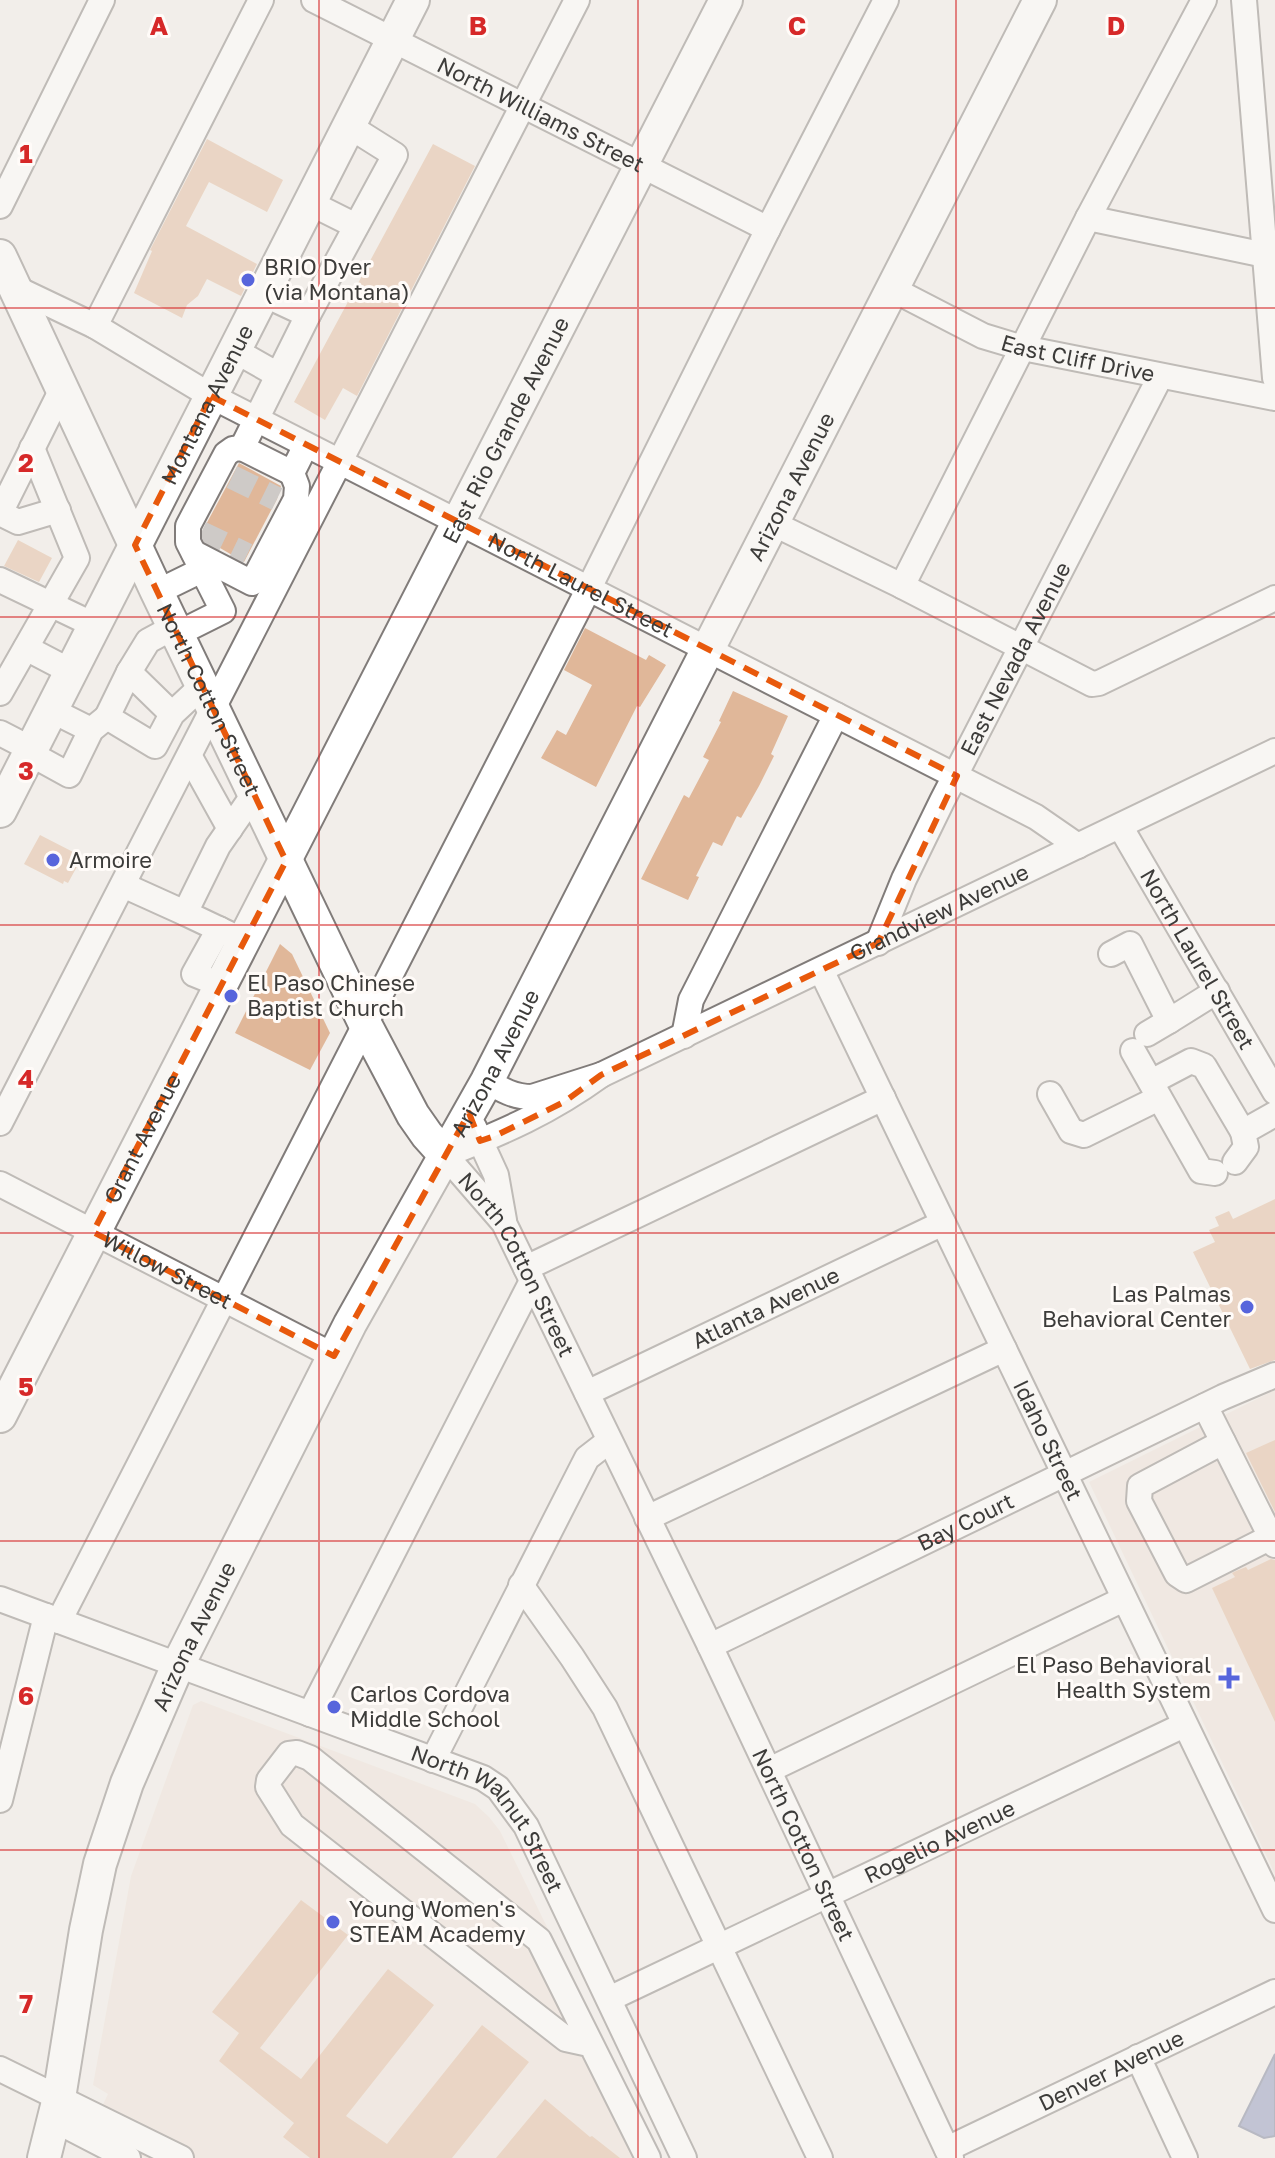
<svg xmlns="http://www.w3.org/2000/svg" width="1275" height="2158" font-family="'Golos Text',sans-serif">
	<rect width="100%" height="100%" fill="#f2eeea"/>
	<g fill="#ede1d9">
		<path d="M1275,1390V1874L1089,1482Z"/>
		<path d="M201,1701L475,1804L489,1817L500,1831L660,2158H146L91,2129L108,2094L93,2085L131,1876L193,1705Z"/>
	</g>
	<path fill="#8791ba" stroke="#717894" stroke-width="2" d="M1275,2054V2136L1264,2138L1239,2126Z"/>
	<g fill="#e0b799">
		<path d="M207,139L283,180L267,212L209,182L186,226L257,264L241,296L207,279L198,296L187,305L182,318L134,293L152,251L150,250Z"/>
		<path d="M433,144L475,166L357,396L343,388L325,420L294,402Z"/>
		<path d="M239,463L281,486L277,499L244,562L203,538V530Z"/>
		<path d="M18,540L52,558L39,582L4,566Z"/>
		<path d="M585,628L646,660L649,655L666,665L640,707L637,706L596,787L541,758L557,730L566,735L592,685L564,670Z"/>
		<path d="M733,691L788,716L771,754L774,756L759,786L741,818L737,816L722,846L713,842L696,876L699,877L688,900L641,879L684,795L689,798L709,760L703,757L721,722L719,721Z"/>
		<path d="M40,835L79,855L77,859L80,861L68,883L64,881L63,884L24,864Z"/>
		<path d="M280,944L292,954L330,1033L310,1070L235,1033Z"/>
		<path d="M1275,1199V1360L1250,1369L1193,1252L1215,1242L1209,1230L1219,1226L1215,1217L1229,1211L1233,1219Z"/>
		<path d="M1275,1440V1512L1246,1453Z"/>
		<path d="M1271,1559L1275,1560V1722L1212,1588L1235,1577L1232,1573L1236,1571L1246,1567L1248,1570Z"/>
		<path d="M301,1900L348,1935L260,2048L301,2079L388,1969L434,2005L346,2116L387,2144L482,2025L529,2062L452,2158H310L283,2137L294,2123L219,2061L239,2033L212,2012Z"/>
		<path d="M545,2099L590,2137L592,2136L620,2158H496Z"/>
	</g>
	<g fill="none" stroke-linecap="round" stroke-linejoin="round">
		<g stroke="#cecac7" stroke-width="24" stroke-dasharray="24 12" stroke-linecap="butt">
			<path d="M232,477L277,499"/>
			<path d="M201,533L247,555"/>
		</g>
		<defs>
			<g id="minor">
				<path id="s1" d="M314,0L768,229"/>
				<path d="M1244,0L1275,378"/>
				<path d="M310,203L356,226"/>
				<path d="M0,206L102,0"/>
				<path d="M1088,218L1265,255"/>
				<path id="s2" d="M9,285L95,326L211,396L1036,817L1078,846"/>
				<path id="s3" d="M892,289L983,336L1023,348L1275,398"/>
				<path d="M263,294L308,315"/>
				<path d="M95,326L261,0"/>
				<path d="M234,350L278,375"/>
				<path d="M306,445L292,473L242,448L308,315L395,155L349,126"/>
				<path d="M0,513L62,389"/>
				<path d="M0,513L18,522L58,510"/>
				<path d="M772,523L902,586L1092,684L1099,683L1275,598"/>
				<path d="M194,553L252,583L296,499L297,486L292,473"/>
				<path d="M0,580L94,625"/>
				<path d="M902,586L1088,218L1204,0"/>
				<path d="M157,592L202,570"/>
				<path d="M177,634L223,611L188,542V526L226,454L233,449L242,448"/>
				<path d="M26,648L70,671"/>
				<path d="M129,672L148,641L174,627"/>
				<path d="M0,693L77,558L32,448"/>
				<path d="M51,710L91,730"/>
				<path d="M172,714L129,672L107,717L155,746L172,714L202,686"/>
				<path d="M0,733L31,749"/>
				<path d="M29,753L69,775L91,730L107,717"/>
				<path d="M190,757L230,829"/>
				<path id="s4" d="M1120,826L1275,1092"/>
				<path d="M123,885L185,913"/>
				<path d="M219,929L194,974L221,985"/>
				<path d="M244,941L185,913L218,846L254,794"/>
				<path id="s5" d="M878,943L904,879L942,801L1160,377"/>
				<path d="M1111,954L1130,944L1169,1021L1217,991"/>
				<path id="s6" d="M821,970L1275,1910"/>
				<path d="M1147,1034L1169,1021"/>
				<path d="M684,1036L691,1000L836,715"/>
				<path d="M1133,1051L1201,1171L1215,1173"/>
				<path id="s7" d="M601,1075C550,1112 504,1132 445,1155L504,1223L710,1646L951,2158"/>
				<path id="s8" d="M487,1081C502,1090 514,1097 532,1097L601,1075L1275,751"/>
				<path d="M1151,1082L1191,1061L1204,1066L1243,1132"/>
				<path d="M1050,1094L1071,1131L1084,1135L1159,1098"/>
				<path d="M0,1123L577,0"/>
				<path d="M474,1127L496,1175L504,1220"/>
				<path d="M1235,1162L1246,1147L1243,1132L1275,1114"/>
				<path id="s9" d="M0,1184L334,1356"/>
				<path d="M526,1268L883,1098"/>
				<path id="s10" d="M587,1393L943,1223"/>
				<path d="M1205,1406L1275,1545"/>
				<path d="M1223,1442L1140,1486L1139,1501L1177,1574L1186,1580L1271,1537"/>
				<path d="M647,1518L1004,1349"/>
				<path d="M521,1585L572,1657L605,1708L820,2158"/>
				<path id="s11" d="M0,1599L483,1778L498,1788L526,1826L684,2158"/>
				<path d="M59,1621L589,588L768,229L886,0"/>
				<path id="s12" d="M710,1646L1223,1397L1275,1375"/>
				<path d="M310,1714L532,1281"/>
				<path d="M433,1760L587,1458L609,1441"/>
				<path d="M769,1770L1124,1599"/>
				<path d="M0,1800L46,1616"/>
				<path id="s13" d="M609,1999L1184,1725"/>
				<path d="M589,2044L566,2039L292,1825L268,1787L269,1780L289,1754L297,1753L310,1758L539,1940L648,2158"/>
				<path d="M1138,2057L1185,2158"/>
				<path d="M0,2069L181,2158"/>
				<path d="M53,2119L128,2158"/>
				<path id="s14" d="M947,2149L1275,1992"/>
			</g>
			<g id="major">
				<path id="s15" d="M0,256L157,592L365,1024L413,1115L427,1135L445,1155"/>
				<path id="s16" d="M0,811L413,0"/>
				<path id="s17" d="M0,1416L726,0"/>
				<path id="s18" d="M44,2158L59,2098L86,1930L100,1864L127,1783L178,1665L350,1324L487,1081L1040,0"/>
			</g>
		</defs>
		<use href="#minor" stroke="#817c7a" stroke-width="28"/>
		<use href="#major" stroke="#817c7a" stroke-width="36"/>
		<use href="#minor" stroke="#fff" stroke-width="24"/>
		<use href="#major" stroke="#fff" stroke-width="32"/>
	</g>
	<path d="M0 0H1275V2158H0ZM211,396L957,776L878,943L601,1075L564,1102L495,1136L480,1141L469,1113L334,1356L93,1232L286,861L135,545Z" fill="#f2eeea" fill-opacity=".55" fill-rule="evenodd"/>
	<path fill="none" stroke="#e8590c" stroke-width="6" stroke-dasharray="16 10" stroke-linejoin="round" d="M211,396L957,776L878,943L601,1075L564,1102L495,1136L480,1141L469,1113L334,1356L93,1232L286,861L135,545Z"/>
	<path fill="none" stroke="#d62828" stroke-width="2" stroke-opacity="0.55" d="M319,0V2158M638,0V2158M956,0V2158M0,308H1275M0,617H1275M0,925H1275M0,1233H1275M0,1541H1275M0,1850H1275"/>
	<g fill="#5765dc" stroke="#fffbf8" stroke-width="3">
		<circle cx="248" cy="280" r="8"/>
		<circle cx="53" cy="860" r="8"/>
		<circle cx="231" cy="996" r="8"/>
		<circle cx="1247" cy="1307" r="8"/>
		<path d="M1225 1666h8v8h8v8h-8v8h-8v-8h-8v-8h8z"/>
		<circle cx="334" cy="1707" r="8"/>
		<circle cx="333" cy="1922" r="8"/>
	</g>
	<g text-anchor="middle" stroke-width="6" stroke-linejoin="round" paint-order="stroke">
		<g font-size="22" fill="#3d3c3a" stroke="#fffbf8">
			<text dy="8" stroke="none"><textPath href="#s1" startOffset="254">North Williams Street</textPath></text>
			<text dy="8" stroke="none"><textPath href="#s3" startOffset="200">East Cliff Drive</textPath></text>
			<text dy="8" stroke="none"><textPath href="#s16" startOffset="456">Montana Avenue</textPath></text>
			<text dy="8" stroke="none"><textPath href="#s17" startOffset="1108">East Rio Grande Avenue</textPath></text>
			<text dy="8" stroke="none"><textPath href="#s18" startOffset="1842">Arizona Avenue</textPath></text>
			<text dy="8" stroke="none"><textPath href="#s2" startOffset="646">North Laurel Street</textPath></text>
			<text dy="8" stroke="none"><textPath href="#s5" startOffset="316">East Nevada Avenue</textPath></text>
			<text dy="8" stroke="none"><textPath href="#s15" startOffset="490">North Cotton Street</textPath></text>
			<text dy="8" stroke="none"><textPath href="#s8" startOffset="496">Grandview Avenue</textPath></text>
			<text dy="8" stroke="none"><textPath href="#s4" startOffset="154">North Laurel Street</textPath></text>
			<text dy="8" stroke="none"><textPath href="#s18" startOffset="1194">Arizona Avenue</textPath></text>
			<text dy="8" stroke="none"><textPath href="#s17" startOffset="312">Grant Avenue</textPath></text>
			<text dy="8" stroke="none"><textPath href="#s7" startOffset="308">North Cotton Street</textPath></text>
			<text dy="8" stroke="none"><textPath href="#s9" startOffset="188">Willow Street</textPath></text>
			<text dy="8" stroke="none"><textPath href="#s10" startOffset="198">Atlanta Avenue</textPath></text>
			<text dy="8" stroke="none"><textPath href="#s6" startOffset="522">Idaho Street</textPath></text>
			<text dy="8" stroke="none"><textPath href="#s12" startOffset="284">Bay Court</textPath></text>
			<text dy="8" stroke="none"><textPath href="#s18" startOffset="546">Arizona Avenue</textPath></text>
			<text dy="8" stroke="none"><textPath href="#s11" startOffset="546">North Walnut Street</textPath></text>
			<text dy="8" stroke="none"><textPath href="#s13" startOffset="366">Rogelio Avenue</textPath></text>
			<text dy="8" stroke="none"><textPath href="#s7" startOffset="956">North Cotton Street</textPath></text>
			<text dy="8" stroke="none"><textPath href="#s14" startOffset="182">Denver Avenue</textPath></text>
		</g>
		<g font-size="22" fill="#3d3c3a" stroke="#fffbf8" text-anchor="start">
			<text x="264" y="275">BRIO Dyer<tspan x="264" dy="25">(via Montana)</tspan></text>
			<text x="69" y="868">Armoire</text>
			<text x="247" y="991">El Paso Chinese<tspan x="247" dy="25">Baptist Church</tspan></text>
			<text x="1231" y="1302" text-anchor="end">Las Palmas<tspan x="1231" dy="25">Behavioral Center</tspan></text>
			<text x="1211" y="1673" text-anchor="end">El Paso Behavioral<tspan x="1211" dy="25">Health System</tspan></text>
			<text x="350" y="1702">Carlos Cordova<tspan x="350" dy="25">Middle School</tspan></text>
			<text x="349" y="1917">Young Women's<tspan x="349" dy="25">STEAM Academy</tspan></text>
		</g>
	</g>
	<g font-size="26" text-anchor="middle" font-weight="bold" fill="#d62828" stroke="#fffbf8" stroke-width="6" stroke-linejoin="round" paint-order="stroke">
		<text x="159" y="35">A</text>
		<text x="478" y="35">B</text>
		<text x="797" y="35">C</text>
		<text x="1116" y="35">D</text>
		<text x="26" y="163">1</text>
		<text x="26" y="472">2</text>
		<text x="26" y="780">3</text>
		<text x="26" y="1088">4</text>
		<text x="26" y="1396">5</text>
		<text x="26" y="1705">6</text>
		<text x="26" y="2013">7</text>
	</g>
</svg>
